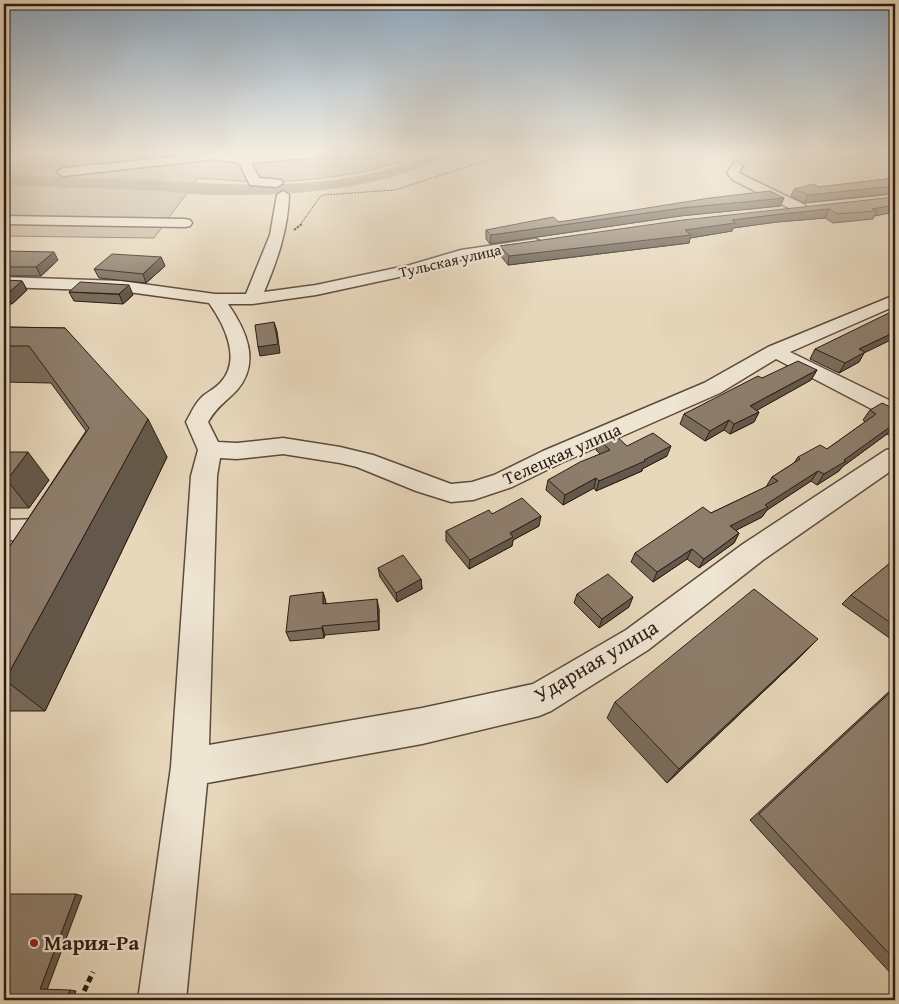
<svg xmlns="http://www.w3.org/2000/svg" width="899" height="1004" font-family="'Gentium Book Plus',serif">
	<rect width="100%" height="100%" fill="#e7d7bb"/>
	<filter id="stains"><feTurbulence type="fractalNoise" baseFrequency=".004" numOctaves="4"/><feColorMatrix values="0 0 0 0 .2 0 0 0 0 .09 0 0 0 0 .02 0 0 0 .5 -.17"/></filter>
	<radialGradient id="worn" r=".72"><stop offset=".6" stop-color="#630" stop-opacity="0"/><stop offset="1" stop-color="#630" stop-opacity=".3"/></radialGradient>
	<g fill="#c7b79f" stroke="#7a6a5a">
		<path d="M4,154H421C375,174 313,181 263,182C241,182 219,179 198,178L154,238L4,236Z"/>
		<path d="M811,154H895L844,160Z"/>
	</g>
	<g fill="none" stroke-linecap="round" stroke-linejoin="round">
		<path fill="#a79782" fill-rule="evenodd" d="M430,154H448L446,157C373,191 292,196 212,195C196,195 180,192 163,191C110,188 57,188 4,185V175C57,177 111,178 164,181C252,186 347,191 430,154Z"/>
		<defs>
			<g id="minor">
				<path d="M205,154L241,156L244,154H255L254,156L323,154L317,157L251,163L259,178L281,180L283,183L277,187L250,185L239,163L215,159L63,176L57,172L63,168Z"/>
				<path d="M737,162L743,166L739,172L741,174L805,205L807,208L805,211H795L733,180L727,173L733,164Z"/>
				<path d="M283,191L289,195C288,230 277,261 264,292L316,285L410,265L461,250L535,239L540,241L543,244L540,247L535,249L463,259L413,274L316,295L252,304H228C246,330 261,362 237,390C225,403 218,405 208,422L218,442L237,443L283,438L340,447L373,455L451,484L472,482L494,475L543,451L704,383L768,347L895,295V306L790,352L895,403V419L887,417L776,359L720,393L561,463L512,487L473,500L451,502L416,491L357,467L340,463L283,454L237,459L220,458L217,476L209,745L422,708L533,684L626,630L743,544L886,450L895,448V468L763,560L648,650L551,711L539,716L422,744L207,783L186,1000H138L171,767L191,476L198,450L186,422C191,413 195,403 203,396C209,391 216,388 221,382C242,359 224,324 209,303L121,291L4,287V277L121,281L215,294H246L270,235L277,195Z"/>
				<path d="M4,216L185,219L190,220L192,223L190,226L185,227L4,224Z"/>
				<path d="M46,519L56,523L60,530L56,537L46,541L4,540V520Z"/>
			</g>
		</defs>
		<use href="#minor" stroke="#5b4b3e" stroke-width="3"/>
		<path stroke="#2c1c14" stroke-width="1" stroke-dasharray="2 1" stroke-linecap="butt" d="M300,225L320,197L324,195L395,190L506,154"/>
		<path stroke="#2c1c14" stroke-width="2" stroke-dasharray="2.5 1" stroke-linecap="butt" d="M294,230L302,224"/>
		<path stroke="#2c1c14" stroke-width="5" stroke-dasharray="6 4" stroke-linecap="butt" d="M80,1000L93,972"/>
		<use href="#minor" fill="#efe5d3" fill-rule="evenodd"/>
	</g>
	<g fill="#796c5c" stroke="#2c1c14">
		<path d="M895,178V194L804,203L791,196L794,189L819,187Z"/>
		<path d="M895,197V212L874,216L873,219L833,223L825,218L777,222L733,228L732,231L690,238L689,243L508,265L500,255V246Z"/>
		<path d="M784,198L780,206L680,216L490,244L486,239V230L559,222Z"/>
		<path d="M4,251L58,260L41,276H4Z"/>
		<path d="M161,257L165,266L146,283L99,278L94,269Z"/>
		<path d="M4,280L22,281L27,290L12,304H4Z"/>
		<path d="M69,292L133,295L123,304L74,301Z"/>
		<path d="M4,327L65,328L167,457L45,711H4V555L86,431L51,383L4,382Z"/>
		<path d="M815,349L864,353L859,362L839,373L810,359Z"/>
		<path d="M817,370L811,380L757,410L759,412L754,422L730,434L724,430L705,441L680,424L684,414L762,378Z"/>
		<path d="M894,409H895V432L889,435L887,434L842,467L839,471L817,485L811,481L767,510L762,517L736,530L739,533L734,543L699,568L687,559L653,582L631,562L635,553L711,513L766,487L772,477L794,463L798,457L827,449L865,422L863,420L870,410Z"/>
		<path d="M599,440L667,456L642,469V471L596,491L594,488L563,505L546,490L548,480L600,454L596,450Z"/>
		<path d="M4,452L49,480L29,508H4Z"/>
		<path d="M492,514L539,526L513,540L512,546L469,569L446,541V531Z"/>
		<path d="M895,559V642L842,604L851,595Z"/>
		<path d="M378,568L421,579L422,589L397,602L380,577Z"/>
		<path d="M323,592L326,604L379,609V630L325,635L324,638L290,641L286,632Z"/>
		<path d="M577,594L629,607L599,628L574,603Z"/>
		<path d="M801,656L667,783L607,718L615,702Z"/>
		<path d="M895,686V978L750,820Z"/>
	</g>
	<g fill="#63584b" stroke="#2c1c14">
		<path d="M895,186V193L804,203L808,195Z"/>
		<path d="M784,198L780,206L680,216L490,244L491,235L682,208Z"/>
		<path d="M895,205V212L874,216L877,211L872,209Z"/>
		<path d="M829,209L825,218L777,222L733,228L732,231L690,238L689,243L508,265L509,256L685,230L732,220L781,214Z"/>
		<path d="M54,252L58,260L41,276L36,267Z"/>
		<path d="M161,257L165,266L146,283L143,274Z"/>
		<path d="M22,281L27,290L12,304L6,295Z"/>
		<path d="M129,285L133,295L123,304L119,294Z"/>
		<path d="M274,322L277,331L280,353L260,356L258,347Z"/>
		<path d="M895,332V338L864,353L859,362L839,373L845,363L859,349Z"/>
		<path d="M817,370L811,380L745,417L750,406Z"/>
		<path d="M759,412L754,422L730,434L734,424Z"/>
		<path d="M148,419L167,457L45,711L5,680Z"/>
		<path d="M729,420L724,430L705,441L710,431Z"/>
		<path d="M894,424L887,434L842,467L839,471L817,485L824,474Z"/>
		<path d="M895,427V432L889,435Z"/>
		<path d="M671,446L667,456L642,469V471L596,491L599,481Z"/>
		<path d="M28,452L49,480L29,508L7,480Z"/>
		<path d="M818,471L811,481L767,510L762,517L725,536L730,526Z"/>
		<path d="M596,478L594,488L563,505L565,495Z"/>
		<path d="M541,516L539,526L513,540L512,546L469,569L470,560L510,533Z"/>
		<path d="M739,533L734,543L699,568L704,559Z"/>
		<path d="M692,549L687,559L653,582L657,572Z"/>
		<path d="M421,579L422,589L397,602L396,593Z"/>
		<path d="M323,592L326,602V614L323,604Z"/>
		<path d="M633,597L629,607L599,628L602,619Z"/>
		<path d="M377,599L379,609V630L378,621Z"/>
		<path d="M322,626L325,635L324,638L322,628Z"/>
		<path d="M818,639L801,656L667,783L679,769Z"/>
		<path d="M76,894L82,896L47,990L40,989Z"/>
		<path d="M70,990L76,991L73,1000H66Z"/>
	</g>
	<g fill="#8d7d6b" stroke="#2c1c14">
		<path d="M895,178V186L808,195L794,189L814,184L819,187Z"/>
		<path d="M770,191L784,198L682,208L491,235L486,230L553,217L559,222L710,198Z"/>
		<path d="M895,197V205L872,209L877,211L837,214L829,209L781,214L732,220L735,223L685,230L691,235L509,256L500,246L683,220Z"/>
		<path d="M4,251L54,252L36,267H4Z"/>
		<path d="M112,254L161,257L143,274L94,269Z"/>
		<path d="M4,280L22,281L6,295H4Z"/>
		<path d="M80,282L129,285L119,294L69,292Z"/>
		<path d="M895,310V332L859,349L865,352L845,363L815,349Z"/>
		<path d="M274,322L278,344L258,347L255,325Z"/>
		<path d="M4,327L65,328L148,419L5,680H4V555L89,428L29,346H4Z"/>
		<path d="M798,361L817,370L750,406L759,412L734,424L729,420L710,431L684,414L758,376L762,378Z"/>
		<path d="M882,403L895,409V424H894L844,460L846,461L824,474L818,471L765,505L768,507L730,526L739,533L704,559L692,549L657,572L635,553L703,507L711,513L778,481L772,477L800,459L798,457L820,445L827,449L876,414L870,410Z"/>
		<path d="M613,433L627,446L653,433L671,446L644,460L645,461L599,481L596,478L565,495L548,480L580,462L610,450L599,440Z"/>
		<path d="M4,452H28L7,480H4Z"/>
		<path d="M522,498L541,516L510,533L513,537L470,560L446,531L489,510L492,514Z"/>
		<path d="M403,555L421,579L396,593L378,568Z"/>
		<path d="M895,559V626L851,595Z"/>
		<path d="M608,574L633,597L602,619L577,594Z"/>
		<path d="M754,589L818,639L679,769L615,702Z"/>
		<path d="M323,592V604L377,599L378,621L322,626V628L286,632L290,596Z"/>
		<path d="M895,688V960L759,814Z"/>
		<path d="M4,894H76L40,989L70,990L66,1000H4Z"/>
	</g>
	<linearGradient id="sky" x2="0" y2="1"><stop stop-color="#8ea8bf"/><stop offset="0.52" stop-color="#f4ede0"/><stop offset="1" stop-color="#f4ede0" stop-opacity="0"/></linearGradient>
	<rect width="899" height="294" fill="url(#sky)"/>
	<circle fill="#8f2418" stroke="#efe5d3" stroke-width="2" cx="34" cy="943" r="5"/>
	<g text-anchor="middle" stroke-width="4.5" stroke-linejoin="round" paint-order="stroke">
		<g font-size="15" fill="#2c1c14" stroke="#efe5d3">
			<text transform="translate(450 261) rotate(-13)" y="5">Тульская улица</text>
		</g>
		<g font-size="18" fill="#2c1c14" stroke="#efe5d3">
			<text transform="translate(562 454) rotate(-24)" y="6">Телецкая улица</text>
		</g>
		<g font-size="21" fill="#2c1c14" stroke="#efe5d3">
			<text transform="translate(596 661) rotate(-31)" y="7">Ударная улица</text>
		</g>
		<g font-size="21" font-weight="bold" fill="#2c1c14" stroke="#efe5d3" text-anchor="start">
			<text x="44" y="950">Мария-Ра</text>
		</g>
	</g>
	<rect width="899" height="1004" fill="none" stroke="#e7d7bb" stroke-width="20"/>
	<rect x="5" y="5" width="889" height="994" fill="none" stroke="#2c1c14" stroke-width="2.5"/>
	<rect x="10" y="10" width="879" height="984" fill="none" stroke="#2c1c14"/>
	<rect width="100%" height="100%" filter="url(#stains)"/>
	<rect width="100%" height="100%" fill="url(#worn)"/>
</svg>
